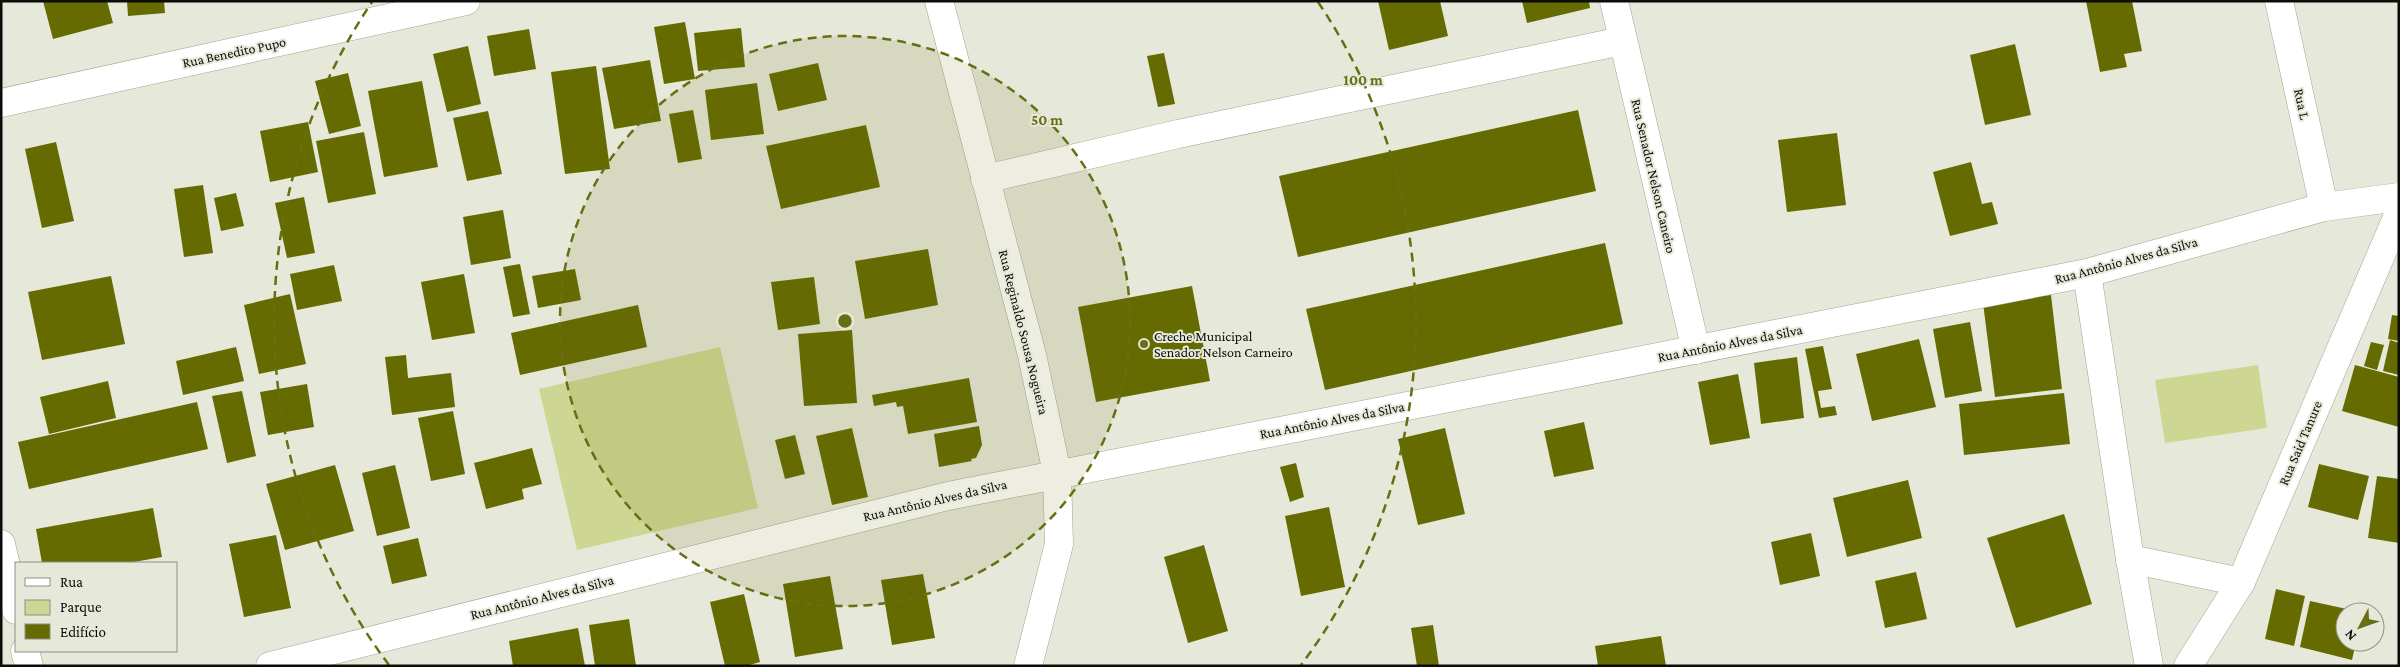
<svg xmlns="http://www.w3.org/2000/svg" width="2400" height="667" font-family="'Crimson Pro',serif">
	<rect width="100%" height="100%" fill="#e6e8d9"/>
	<g fill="#ced693">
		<path d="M720,347L758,508L577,550L539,389Z"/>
		<path d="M2258,365L2267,428L2165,443L2155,380Z"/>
	</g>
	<g fill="#656b00">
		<path d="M43,1H107L113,23L53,39Z"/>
		<path d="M127,1H164L165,13L128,16Z"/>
		<path d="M1378,1H1440L1448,36L1389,50Z"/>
		<path d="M1522,1H1589L1590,8L1527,23Z"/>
		<path d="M2086,1H2132L2142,51L2124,54L2127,67L2100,72Z"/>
		<path d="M685,22L695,79L664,84L654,27Z"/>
		<path d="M741,28L745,67L698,71L694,33Z"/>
		<path d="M529,29L536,69L494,76L487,36Z"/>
		<path d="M2015,44L2031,115L1985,125L1970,55Z"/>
		<path d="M468,46L481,104L447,112L433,54Z"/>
		<path d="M1164,53L1175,104L1158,107L1147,56Z"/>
		<path d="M650,60L661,121L614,129L602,68Z"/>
		<path d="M818,63L827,100L778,111L769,74Z"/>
		<path d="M596,66L610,169L565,174L551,72Z"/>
		<path d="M348,73L361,126L329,134L315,81Z"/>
		<path d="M422,81L438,167L384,177L368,91Z"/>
		<path d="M757,83L764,134L711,140L705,90Z"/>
		<path d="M693,110L702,159L678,163L669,114Z"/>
		<path d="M1578,110L1596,191L1298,257L1279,176Z"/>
		<path d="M488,111L502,174L467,181L453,118Z"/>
		<path d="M308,122L318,172L270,182L260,131Z"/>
		<path d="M866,125L880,187L781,209L766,146Z"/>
		<path d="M364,132L376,194L328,203L316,141Z"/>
		<path d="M1837,133L1846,205L1787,212L1778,140Z"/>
		<path d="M56,142L74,221L42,228L25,149Z"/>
		<path d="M1971,162L1982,204L1992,202L1998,224L1950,236L1933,172Z"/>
		<path d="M203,185L213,253L184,257L174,189Z"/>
		<path d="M236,193L244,226L221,231L214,198Z"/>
		<path d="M304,197L315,253L287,258L275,203Z"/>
		<path d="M503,210L511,258L471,265L463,217Z"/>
		<path d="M1605,243L1623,324L1325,390L1306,309Z"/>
		<path d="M928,249L938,305L865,319L855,261Z"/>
		<path d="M520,264L530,314L513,317L503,267Z"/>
		<path d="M334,265L342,301L297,310L290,274Z"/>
		<path d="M575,269L581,300L538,308L532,276Z"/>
		<path d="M464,274L475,333L432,340L421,282Z"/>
		<path d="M111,276L125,344L42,360L28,292Z"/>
		<path d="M814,277L820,324L778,330L771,282Z"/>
		<path d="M1192,286L1210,381L1096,402L1078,307Z"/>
		<path d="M290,294L306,364L259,374L244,305Z"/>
		<path d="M2051,295L2062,389L1995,397L1983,303Z"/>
		<path d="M638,305L647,347L520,375L511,333Z"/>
		<path d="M2392,315L2399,316V341L2388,339Z"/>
		<path d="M1970,322L1982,391L1945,398L1933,329Z"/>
		<path d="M852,330L857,403L804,406L798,334Z"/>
		<path d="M1919,339L1936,407L1872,421L1856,354Z"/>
		<path d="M2390,340L2399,343V375L2383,371Z"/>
		<path d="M2371,342L2384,345L2377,370L2364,366Z"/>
		<path d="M1823,346L1832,389L1818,391L1821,408L1835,406L1837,415L1819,418L1805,349Z"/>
		<path d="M236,347L244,381L183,395L176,361Z"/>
		<path d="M406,355L408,378L451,373L455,407L392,415L385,357Z"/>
		<path d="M1797,357L1804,418L1761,424L1754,363Z"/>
		<path d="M2355,365L2399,377V427L2342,411Z"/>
		<path d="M1738,374L1750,438L1710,445L1698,382Z"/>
		<path d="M969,378L977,422L908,434L903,406L897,407L896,402L874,406L872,395Z"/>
		<path d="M108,381L116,418L49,434L40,397Z"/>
		<path d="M307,384L314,427L268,435L260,392Z"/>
		<path d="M242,391L256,456L227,463L212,396Z"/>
		<path d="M2064,393L2070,444L1964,455L1959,404Z"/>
		<path d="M197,402L208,449L29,489L18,442Z"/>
		<path d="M453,411L465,474L431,481L418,418Z"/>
		<path d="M1584,422L1594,469L1554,477L1544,431Z"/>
		<path d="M979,426L982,445L976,458L971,459L972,461L939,467L934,434Z"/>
		<path d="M852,428L868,497L832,505L816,436Z"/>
		<path d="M1445,428L1465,514L1418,525L1398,439Z"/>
		<path d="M795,435L805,474L785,479L775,440Z"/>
		<path d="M532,448L542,484L522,489L524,499L486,509L474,463Z"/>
		<path d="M1296,463L1304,497L1290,502L1280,467Z"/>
		<path d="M2319,464L2369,476L2358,520L2308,507Z"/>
		<path d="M335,465L354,531L285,550L266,484Z"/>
		<path d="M395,465L410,528L377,536L362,473Z"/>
		<path d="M2377,476L2399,479V543L2368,538Z"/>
		<path d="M1908,480L1922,538L1847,557L1833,498Z"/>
		<path d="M1329,507L1345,587L1301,596L1285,516Z"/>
		<path d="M153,508L162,557L128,563H42L36,529Z"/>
		<path d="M2064,514L2092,604L2016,628L1987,538Z"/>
		<path d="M1811,533L1820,576L1780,585L1771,542Z"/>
		<path d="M276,535L291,608L244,617L229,544Z"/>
		<path d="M418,538L427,576L392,584L383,546Z"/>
		<path d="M1204,545L1228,631L1188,643L1164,557Z"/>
		<path d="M1916,572L1927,619L1885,628L1875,581Z"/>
		<path d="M923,574L935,638L892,645L881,580Z"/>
		<path d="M830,576L843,649L795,657L783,584Z"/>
		<path d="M2276,589L2305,596L2294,646L2265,639Z"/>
		<path d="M744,594L760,662L746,666H725L710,602Z"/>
		<path d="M2310,601L2356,611L2345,612V642H2356L2352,660L2300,647Z"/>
		<path d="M629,619L636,666H595L589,625Z"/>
		<path d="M1433,625L1439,666H1417L1411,628Z"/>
		<path d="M578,628L585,666H513L509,641Z"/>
		<path d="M1661,636L1666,666H1598L1595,646Z"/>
	</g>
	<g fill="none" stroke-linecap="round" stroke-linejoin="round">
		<defs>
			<g id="street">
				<path d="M939,1L1032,355L1057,473L1059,544L1028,666"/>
				<path d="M1614,1L1696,350"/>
				<path d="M2279,1L2324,207"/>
				<path d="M1,103L466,1"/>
				<path d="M985,179L1178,134L1622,41"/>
				<path d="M2087,273L2130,559L2149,666"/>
				<path d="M1,544L16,610"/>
				<path d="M2130,559L2241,582"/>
				<path d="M25,651L29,666"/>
				<path d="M270,666L948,496L2087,273L2324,207L2399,197"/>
				<path d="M2188,666L2241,582L2399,213"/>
			</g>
		</defs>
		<use href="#street" stroke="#a2a496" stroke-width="29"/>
		<use href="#street" stroke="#fff" stroke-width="28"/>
	</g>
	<circle cx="845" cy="321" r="285" fill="#676e13" fill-opacity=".12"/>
	<g fill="none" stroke="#676e13" stroke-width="2.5" stroke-dasharray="9 6">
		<circle cx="845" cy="321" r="285"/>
		<path d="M389 665A571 571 0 0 1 372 2M1318 2A571 571 0 0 1 1301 665"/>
	</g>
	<circle fill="#676e13" stroke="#e6e8d9" stroke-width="2" cx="1144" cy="344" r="5"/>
	<g text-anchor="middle" stroke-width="4" stroke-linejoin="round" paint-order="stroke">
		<g font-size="14" fill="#0c0d08" stroke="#e6e8d9">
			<text transform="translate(234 52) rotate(-12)" y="5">Rua Benedito Pupo</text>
			<text transform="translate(2302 104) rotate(78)" y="5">Rua L</text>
			<text transform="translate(1654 176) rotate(77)" y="5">Rua Senador Nelson Caneiro</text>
			<text transform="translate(2126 260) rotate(-15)" y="5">Rua Antônio Alves da Silva</text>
			<text transform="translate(1024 332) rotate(76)" y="5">Rua Reginaldo Sousa Nogueira</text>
			<text transform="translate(1730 343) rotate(-11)" y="5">Rua Antônio Alves da Silva</text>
			<text transform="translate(1332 420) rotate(-11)" y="5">Rua Antônio Alves da Silva</text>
			<text transform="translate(2300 443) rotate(-67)" y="5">Rua Said Tanure</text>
			<text transform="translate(935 500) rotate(-13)" y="5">Rua Antônio Alves da Silva</text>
			<text transform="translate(542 597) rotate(-14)" y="5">Rua Antônio Alves da Silva</text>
		</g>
		<g font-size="14" fill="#0c0d08" stroke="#e6e8d9" text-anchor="start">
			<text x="1154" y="341">Creche Municipal<tspan x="1154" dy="16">Senador Nelson Carneiro</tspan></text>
		</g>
	</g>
	<circle cx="845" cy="321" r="8" fill="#676e13" stroke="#e6e8d9" stroke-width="2.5"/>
	<g font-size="15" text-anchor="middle" font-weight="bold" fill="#676e13" stroke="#e6e8d9" stroke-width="4" stroke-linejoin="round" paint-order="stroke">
		<text x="1363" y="85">100 m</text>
		<text x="1047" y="125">50 m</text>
	</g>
	<rect width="2400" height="667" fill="none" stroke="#0c0d08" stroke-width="5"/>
	<rect x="15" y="562" width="162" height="90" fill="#e6e8d9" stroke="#8f9085"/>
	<rect x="25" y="578" width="25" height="8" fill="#ffffff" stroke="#8f9085"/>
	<text x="60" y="587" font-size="15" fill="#0c0d08">Rua</text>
	<rect x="25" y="600" width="25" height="15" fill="#ced693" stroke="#8f9085"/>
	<text x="60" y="612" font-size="15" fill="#0c0d08">Parque</text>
	<rect x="25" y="624" width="25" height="15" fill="#656b00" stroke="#8f9085"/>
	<text x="60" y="637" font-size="15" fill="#0c0d08">Edifício</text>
	<g transform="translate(2360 627) rotate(229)"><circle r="24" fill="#e6e8d9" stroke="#8f9085"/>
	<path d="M0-4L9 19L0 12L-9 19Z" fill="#676e13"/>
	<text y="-8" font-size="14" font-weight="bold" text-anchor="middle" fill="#0c0d08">N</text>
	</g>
</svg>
